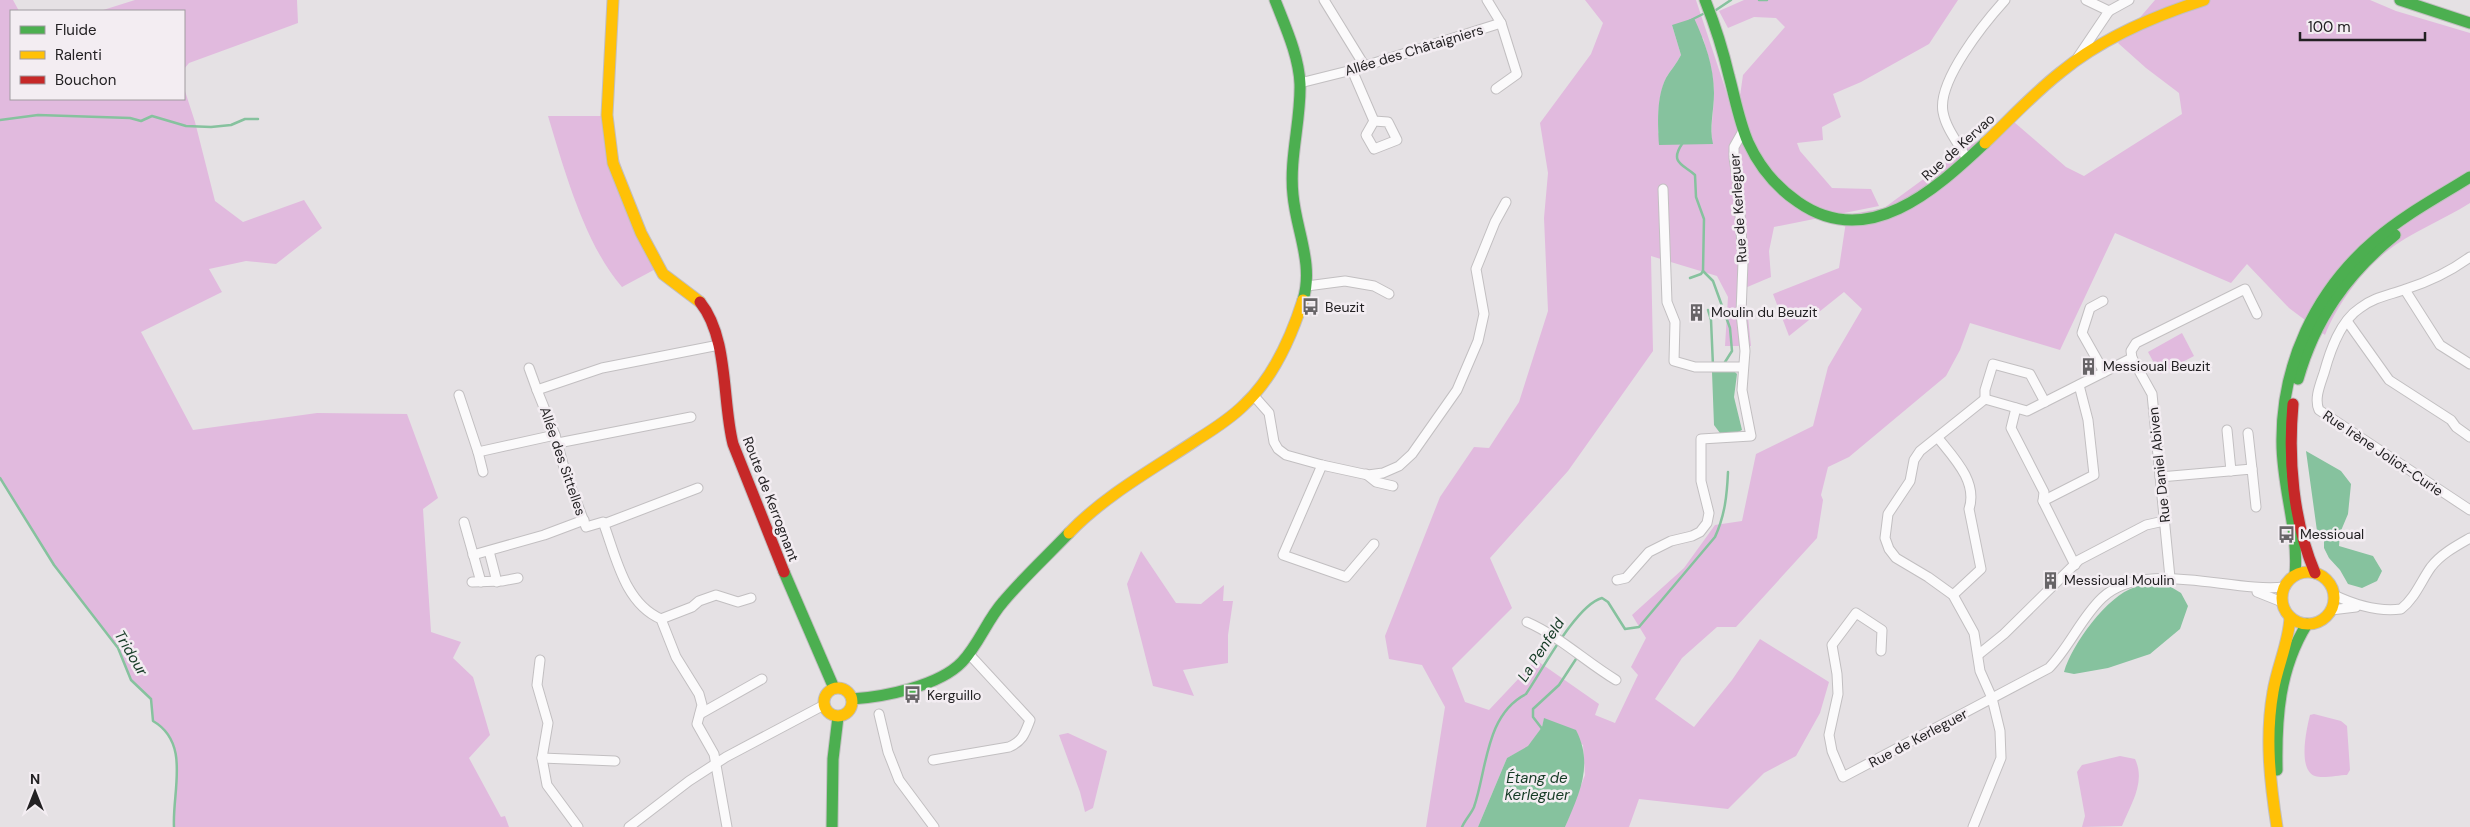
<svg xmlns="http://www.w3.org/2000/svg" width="2470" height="827" font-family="'DM Sans',sans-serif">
	<rect width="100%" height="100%" fill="#e5e1e4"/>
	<g fill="#e1bade" fill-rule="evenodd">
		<path d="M0,0H13L19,11H11V99H184V88L195,122L215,201L243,222L304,200L322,228L276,264L246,261L209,269L222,292L141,332L193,430L317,413L407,414L438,498L423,509L431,632L461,642L453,658L473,677L490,735L469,758L501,817L505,816L509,827H174C172,791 191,743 153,721L151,699L131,680L118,648L54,565L0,478Z"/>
		<path d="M135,0H297L298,23L189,63L184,69V11H100Z"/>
		<path d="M1585,0H1696L1729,100L1740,96L1743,75L1785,27L1776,18L1754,17L1728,28L1719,11L1744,0H1958L1929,44L1861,82L1833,94L1841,117L1822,127L1823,140L1797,143L1800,151L1832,188L1871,189L1879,206L1774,227L1769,251L1771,277L1745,288L1751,346H1725L1728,297L1717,276L1651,256L1653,351L1568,471L1490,558L1512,608L1452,668L1465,702L1489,710L1536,660L1599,704L1595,715L1615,723L1638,675L1631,667L1646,638L1632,615L1684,568L1715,525L1742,521L1756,454L1813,426L1828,367L1862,309L1844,292L1789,336L1773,294L1839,268L1847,215L1884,208L1970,145L2014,122L2066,167L2084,176L2182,114L2179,93L2146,68L2118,43L2155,0H2370L2396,11L2470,33V203C2443,220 2411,232 2386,252C2361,272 2337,305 2325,335L2289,308L2247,264L2231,283L2115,233L2060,350L1970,323L1960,350L1946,376L1849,457L1828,467L1821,495L1823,500L1817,538L1736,627H1717L1682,658L1655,699L1694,727L1732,680L1760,639L1829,682L1820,713L1796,756L1764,773L1728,809L1639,799L1629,827H1565L1585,775L1583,745L1544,719L1542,727L1528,747L1507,758L1478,827H1426L1445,707L1422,665L1389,659L1385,636L1440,497L1474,447L1489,448L1519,402L1548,311L1544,218L1548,173L1540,123L1591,54L1603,23ZM1672,25L1703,38C1708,56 1714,74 1714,93C1714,110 1710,127 1712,144L1658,133C1658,116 1658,94 1666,78C1670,71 1677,63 1681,55Z"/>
		<path d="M548,116H611C616,169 640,219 663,265L622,287C585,245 564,169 548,116Z"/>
		<path d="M2182,333L2194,356L2160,374L2148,352Z"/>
		<path d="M1141,551L1176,603L1201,604L1224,585L1223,601H1233L1228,635V663L1183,670L1194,696L1153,686L1127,584Z"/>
		<path d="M2314,714L2341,721L2347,726L2350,770L2347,775C2338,775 2323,779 2315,776C2297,770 2307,727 2310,715Z"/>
		<path d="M1068,733L1107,751L1093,808L1085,812L1080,792L1059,735Z"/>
		<path d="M2120,756L2135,759C2146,782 2131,804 2122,826L2082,827L2085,816L2077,772L2082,765Z"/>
	</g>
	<g fill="#86c29e">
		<path d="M1694,18C1705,42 1714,67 1714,93C1714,111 1709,127 1713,144L1659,145C1658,124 1656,98 1666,78C1670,71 1677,63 1681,55L1672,25Z"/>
		<path d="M1734,371L1737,374L1734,397L1742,430L1736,433H1720L1714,425L1712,372Z"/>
		<path d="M2306,451L2341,471L2351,484L2348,514L2340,533L2339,546L2373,556L2382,571L2377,581L2362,588L2348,584L2340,570L2329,558L2324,548V534L2317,531Z"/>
		<path d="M2166,584L2181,593L2188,606L2180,629L2150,654L2108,668L2074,674L2064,672C2072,644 2107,596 2135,587C2143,583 2156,585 2166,584Z"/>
		<path d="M1544,718L1576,730C1594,765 1579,794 1565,827H1478L1507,758L1528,746L1542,727Z"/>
	</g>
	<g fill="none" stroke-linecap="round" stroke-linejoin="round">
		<g stroke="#86c29e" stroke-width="2.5">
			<path d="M1759,0H1767"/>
			<path d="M1716,10L1731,0"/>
			<path d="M1689,21L1703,14"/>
			<path d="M0,120L38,115L130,118L141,121L152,116L186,126L211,127L231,125L245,119H258"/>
			<path d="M1682,144C1669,163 1684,165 1695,175L1696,197L1704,219L1703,271L1713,281L1730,328L1732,351L1725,362L1726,366"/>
			<path d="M1690,278L1701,274L1703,271"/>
			<path d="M1708,310L1711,320L1713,366"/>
			<path d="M0,478L54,565L118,648L131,680L151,699L153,721C191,743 172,791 174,827"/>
			<path d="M1543,730L1533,717V709L1559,685L1576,659"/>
			<path d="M1462,827C1465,820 1471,814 1474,807C1487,770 1485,715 1526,694C1542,671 1576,605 1602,598L1608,602L1625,629L1639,627L1715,537C1725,515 1727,495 1728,472"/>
		</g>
		<defs>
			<g id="street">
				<path d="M1324,0L1364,65"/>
				<path d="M1487,0L1501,23L1517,74L1496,89"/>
				<path d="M2109,11L2129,0"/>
				<path d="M2078,57L2109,11L2086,0"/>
				<path d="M1352,70L1374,121L1366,135L1374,149L1397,140L1388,122L1374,121"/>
				<path d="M1300,83L1352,70L1501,23"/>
				<path d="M1967,159C1959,144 1946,129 1943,112C1937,81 1985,22 2005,0"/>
				<path d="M1663,189L1667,302L1675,322L1674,361L1695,367H1742"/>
				<path d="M2470,257C2451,271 2428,282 2406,289C2390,295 2374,297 2360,308C2340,321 2330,351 2324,373C2320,385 2314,399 2319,410L2470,510"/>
				<path d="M1307,286L1345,281L1374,286L1389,294"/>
				<path d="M2405,290L2440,345L2470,364"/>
				<path d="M2103,301L2090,308L2082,333L2104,372"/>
				<path d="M2347,321L2389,380L2451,420L2456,427L2470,437"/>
				<path d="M719,345L602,368L537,390L555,435L565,471L586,527L603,522C616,556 624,603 661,619L676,657L699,694L702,705L697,724L714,754L727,827"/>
				<path d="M2132,358L2131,351L2136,343L2245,289L2257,314"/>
				<path d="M529,368L537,390"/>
				<path d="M459,395L478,452L555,435"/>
				<path d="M1254,396L1269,413L1274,442L1278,449L1286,455L1322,465L1368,475L1383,473L1399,466L1412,454L1457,390L1478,341L1484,314L1476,269L1495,222L1506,202"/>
				<path d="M1985,399V390L1993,364L2030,374L2045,402"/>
				<path d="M2016,408L2011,428L2044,492L2043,501L2075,565"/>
				<path d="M2227,430L2231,471"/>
				<path d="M2248,433L2252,469"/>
				<path d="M1938,438C1954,458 1978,482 1969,509L1981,569L1953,595"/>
				<path d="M558,443L691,417"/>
				<path d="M478,452L483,472"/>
				<path d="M1322,465L1283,555L1346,577L1374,544"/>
				<path d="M1366,474L1376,482L1393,486"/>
				<path d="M2160,477L2252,469L2256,507"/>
				<path d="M2043,501L2094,475L2088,420L2079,385"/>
				<path d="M464,522L481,582"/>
				<path d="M604,524L698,488"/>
				<path d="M489,551L497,582"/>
				<path d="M473,555L544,535L584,520"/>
				<path d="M1617,580L1626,578L1649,552L1671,541L1692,536L1700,532L1707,523L1709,513L1701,481V439L1751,436L1742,390L1745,351L1741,313L1743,262L1738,183L1734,158V147L1743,131"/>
				<path d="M472,582L502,581L518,578"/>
				<path d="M2257,592L2282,602"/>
				<path d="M2334,595C2355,605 2378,612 2401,609C2415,598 2421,581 2431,567C2441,554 2456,546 2470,538"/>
				<path d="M2331,610L2356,607"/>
				<path d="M661,619L692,607L699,601L716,595L738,602L751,598"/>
				<path d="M1527,622C1559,636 1586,662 1616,680"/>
				<path d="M1881,651L1882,630L1856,613L1832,645L1837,674L1838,694L1829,735L1832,751L1843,777L2049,668C2070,646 2081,618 2102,598C2144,558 2231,593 2284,587"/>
				<path d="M1978,655L2004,634L2079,560L2146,525L2164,521"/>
				<path d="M540,660L537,685L548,723L542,758L547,785L578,827"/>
				<path d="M700,714L762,679"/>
				<path d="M879,714L888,752L899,780L934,827"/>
				<path d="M542,758L615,761"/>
				<path d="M933,760L1009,747C1023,741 1025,733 1030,720L969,654"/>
				<path d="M629,827L689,781L726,757L824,705"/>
				<path d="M1973,827L2001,758L2000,731L1992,698L1980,671L1974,633L1953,595L1928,577L1896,558L1889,549L1885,538L1888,514L1910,481L1914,460L1920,451L1985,399L2027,411L2132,358L2152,394L2170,578"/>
			</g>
			<g id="fast">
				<path d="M1275,0C1285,26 1299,56 1300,84C1301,121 1289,158 1293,195C1296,230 1314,264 1303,300"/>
				<path d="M1705,0C1715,25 1723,50 1729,76C1735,98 1739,121 1748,142C1759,166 1776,187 1798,202C1868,251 1935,190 1985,143"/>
				<path d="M2400,0L2470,23"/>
				<path d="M2298,379C2315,319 2347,274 2395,235"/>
				<path d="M784,572L834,688"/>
				<path d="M2295,575C2299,530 2282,488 2282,443C2281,365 2315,291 2375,240C2404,215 2438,197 2470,177"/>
				<path d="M852,699C884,697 939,686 962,662C979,644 987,620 1003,602C1023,578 1047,556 1069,533"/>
				<path d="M2277,770C2276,718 2279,669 2307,624"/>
				<path d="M832,827L833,759L838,717"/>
			</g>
			<g id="slow">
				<path d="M613,0L607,115L613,163L641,233L663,274L700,302"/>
				<path d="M1985,143C2010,119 2034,93 2061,72C2102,38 2154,16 2204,0"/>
				<path d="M1069,533C1105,495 1155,468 1198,439C1214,429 1231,418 1244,405C1274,377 1291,338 1303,300"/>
				<circle cx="2308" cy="598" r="26"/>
				<circle cx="838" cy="702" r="14"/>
				<path d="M2277,827C2270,782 2265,737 2273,692C2277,666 2289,643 2290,617"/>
			</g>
			<g id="jam">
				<path d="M700,302C729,338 722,401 733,444L784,572"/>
				<path d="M2293,404C2288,459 2293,521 2315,573"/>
			</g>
		</defs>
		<use href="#street" stroke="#c2bfc1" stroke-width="11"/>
		<use href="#fast" stroke="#c2bfc1" stroke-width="13"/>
		<use href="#slow" stroke="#c2bfc1" stroke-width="13"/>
		<use href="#jam" stroke="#c2bfc1" stroke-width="13"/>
		<use href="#street" stroke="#fbfafb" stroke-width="9"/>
		<use href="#fast" stroke="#4caf50" stroke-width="11"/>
		<use href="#slow" stroke="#ffc107" stroke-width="11"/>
		<use href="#jam" stroke="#c62828" stroke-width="11"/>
	</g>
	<defs>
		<symbol id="bus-bare" viewBox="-9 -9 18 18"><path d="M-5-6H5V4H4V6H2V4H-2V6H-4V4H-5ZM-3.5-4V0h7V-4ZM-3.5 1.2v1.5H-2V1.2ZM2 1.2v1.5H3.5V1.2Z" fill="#676467" stroke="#f3edf2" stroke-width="2.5" paint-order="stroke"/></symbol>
		<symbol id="building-bare" viewBox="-9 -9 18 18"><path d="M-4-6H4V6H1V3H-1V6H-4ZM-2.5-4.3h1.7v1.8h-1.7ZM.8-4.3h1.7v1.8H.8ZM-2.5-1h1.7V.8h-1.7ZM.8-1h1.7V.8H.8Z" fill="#676467" stroke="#f3edf2" stroke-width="2.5" paint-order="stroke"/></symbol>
	</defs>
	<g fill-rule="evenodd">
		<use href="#bus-bare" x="1298" y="294" width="25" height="25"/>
		<use href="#building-bare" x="1684" y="300" width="25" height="25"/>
		<use href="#building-bare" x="2076" y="354" width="25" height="25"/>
		<use href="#bus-bare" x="2274" y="522" width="25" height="25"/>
		<use href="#building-bare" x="2038" y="568" width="25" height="25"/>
		<use href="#bus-bare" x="900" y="682" width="25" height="25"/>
	</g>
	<g text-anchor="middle" stroke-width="5" stroke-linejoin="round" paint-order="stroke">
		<g font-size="14" fill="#232123" stroke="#f3edf2">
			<text transform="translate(1414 50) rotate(-17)" y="5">Allée des Châtaigniers</text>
			<text transform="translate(1958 147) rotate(-42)" y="5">Rue de Kervao</text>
			<text transform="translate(1738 208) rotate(-94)" y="5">Rue de Kerleguer</text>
			<text transform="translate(2383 453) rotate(34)" y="5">Rue Irène Joliot-Curie</text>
			<text transform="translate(563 461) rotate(71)" y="5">Allée des Sittelles</text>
			<text transform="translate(2159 465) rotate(-96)" y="5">Rue Daniel Abiven</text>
			<text transform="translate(771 499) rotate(69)" y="5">Route de Kerrognant</text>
			<text transform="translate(1918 738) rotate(-28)" y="5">Rue de Kerleguer</text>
		</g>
		<g font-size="14" fill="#232123" stroke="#f3edf2" text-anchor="start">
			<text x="1325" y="312">Beuzit</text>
			<text x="1711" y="317">Moulin du Beuzit</text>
			<text x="2103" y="371">Messioual Beuzit</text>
			<text x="2300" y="539">Messioual</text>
			<text x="2064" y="585">Messioual Moulin</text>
			<text x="927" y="700">Kerguillo</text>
		</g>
		<g font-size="15" font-style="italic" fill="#143a24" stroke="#f3edf2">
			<text transform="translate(1541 650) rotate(-57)" y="5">La Penfeld</text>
			<text transform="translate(131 653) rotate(59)" y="5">Tridour</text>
			<text x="1537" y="783">Étang de<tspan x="1537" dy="17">Kerleguer</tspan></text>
		</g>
	</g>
	<rect x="10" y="10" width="175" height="90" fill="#f3edf2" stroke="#a09b9f"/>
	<rect x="20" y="26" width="25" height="8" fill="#4caf50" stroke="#a09b9f"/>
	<text x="55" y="35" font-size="15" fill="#232123">Fluide</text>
	<rect x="20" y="51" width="25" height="8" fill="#ffc107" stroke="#a09b9f"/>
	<text x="55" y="60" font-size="15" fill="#232123">Ralenti</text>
	<rect x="20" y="76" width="25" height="8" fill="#c62828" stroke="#a09b9f"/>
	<text x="55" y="85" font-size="15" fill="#232123">Bouchon</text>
	<g transform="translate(35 792)" stroke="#f3edf2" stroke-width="4" paint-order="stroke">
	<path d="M0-4L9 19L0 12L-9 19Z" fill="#232123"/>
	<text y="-8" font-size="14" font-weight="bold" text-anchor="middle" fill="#232123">N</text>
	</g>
	<path d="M2300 32v8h125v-8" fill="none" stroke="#232123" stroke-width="2.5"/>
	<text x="2308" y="32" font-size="15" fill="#232123" stroke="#f3edf2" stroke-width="4" paint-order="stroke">100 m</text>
</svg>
